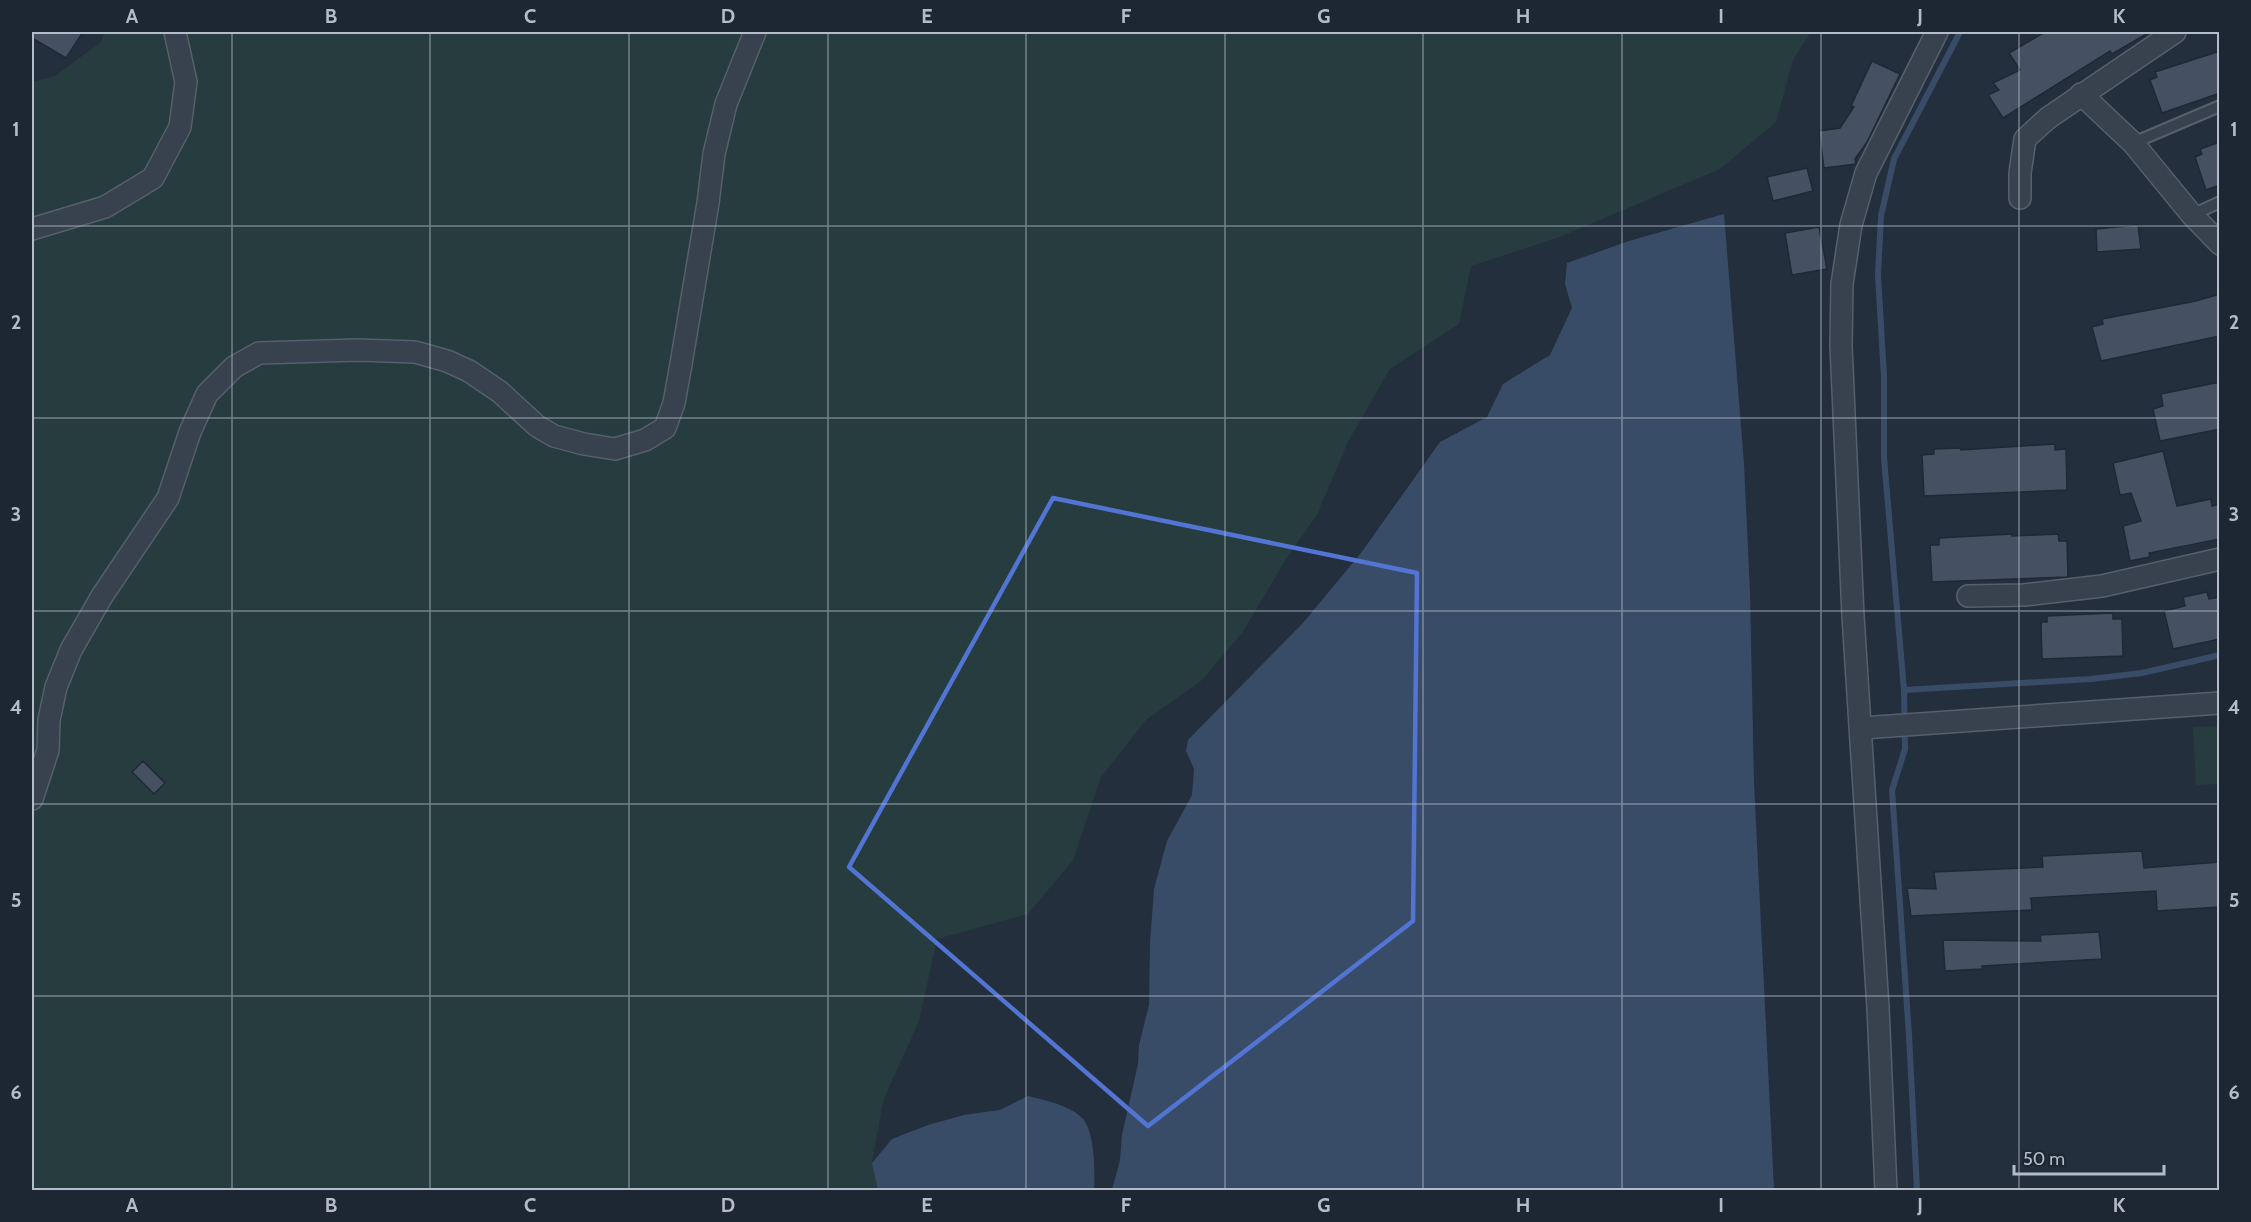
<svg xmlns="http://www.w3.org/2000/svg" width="2251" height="1222" font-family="Cabin,sans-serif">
	<rect width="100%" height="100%" fill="#242f3e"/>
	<g fill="#263c3f">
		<path d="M105,32H1811L1793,60L1776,122L1720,169L1560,237L1471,266L1459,324L1390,369L1349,440L1317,515L1288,556L1242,633L1201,681L1146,720L1101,777L1073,860L1028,914L937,939L919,1021L883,1101L872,1163L879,1190H32V82L55,76L101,42Z"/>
		<path d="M2219,726V784L2196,785L2193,727Z"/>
	</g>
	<g fill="#394c67">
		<path d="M1724,214L1744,464L1750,593L1754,783L1774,1190H1112L1120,1160L1122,1135L1138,1064L1139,1045L1149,1005L1150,943L1154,889L1167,841L1192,795L1194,769L1186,751L1188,740L1303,623L1361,553L1440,442L1487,417L1503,384L1550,355L1572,308L1565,284L1567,263L1629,241Z"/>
		<path d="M1028,1096C1046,1101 1067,1104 1081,1117C1095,1128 1095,1173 1094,1190H878L872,1163L892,1139L928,1125L964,1115L1000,1110Z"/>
	</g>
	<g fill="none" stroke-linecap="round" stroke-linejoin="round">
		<g stroke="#394c67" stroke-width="6">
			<path d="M1904,690L2091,679L2142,673L2220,655"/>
			<path d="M1917,1190L1909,1035L1892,790L1905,749L1904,690L1884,458V377L1878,275L1881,216L1894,159L1960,32"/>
		</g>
	</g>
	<g fill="#455162" stroke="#1f2835" stroke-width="1.5">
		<path d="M32,32H83L66,58L32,38Z"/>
		<path d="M2045,32H2150L2112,54L2110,51L2003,118L1988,95L1999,90L1993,83L2020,70L2009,53Z"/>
		<path d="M2220,51V93L2162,113L2150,80L2157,77L2155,72Z"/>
		<path d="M1872,61L1900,74L1867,142L1855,159L1856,164L1824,168L1819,131L1840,128L1854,107L1851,106Z"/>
		<path d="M2220,142V185L2206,190L2195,157L2202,154L2200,149Z"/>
		<path d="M1807,168L1813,191L1773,201L1767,177Z"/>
		<path d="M2138,225L2141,249L2097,252L2096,229Z"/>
		<path d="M1819,227L1827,269L1792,275L1785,233Z"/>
		<path d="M2220,294V336L2101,361L2092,327L2103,324L2102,319L2196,301Z"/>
		<path d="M2220,382V429L2160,441L2153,409L2163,406L2161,394Z"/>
		<path d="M2055,444V450L2066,449L2067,490L1924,496L1922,455L1934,454V449L1961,448V450Z"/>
		<path d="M2163,451L2177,506L2211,499L2212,506L2220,504V539L2149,553L2150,557L2130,561L2123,526L2141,521L2131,493L2120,495L2113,463Z"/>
		<path d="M2012,534V536L2058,534L2059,541H2067L2068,577L1932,582L1930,545H1939V538Z"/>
		<path d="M2207,592L2209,599L2220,597V639L2173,649L2164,611L2185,606L2183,597Z"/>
		<path d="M2113,613V619H2122L2123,656L2042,659L2041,622H2047V616Z"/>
		<path d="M143,761L165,783L154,794L132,772Z"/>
		<path d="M2142,851L2144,868L2220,862V907L2157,911L2156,891L2031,898L2032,910L1911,916L1907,888L1936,889L1934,872L2043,867L2042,856Z"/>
		<path d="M2099,932L2102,959L1982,966V969L1945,971L1943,940L2041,941L2040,935Z"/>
	</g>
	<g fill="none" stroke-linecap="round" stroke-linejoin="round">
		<defs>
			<g id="service">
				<path d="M2133,143L2220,106"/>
				<path d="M2192,215L2220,202"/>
			</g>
			<g id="minor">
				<path d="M2081,94L2133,143L2192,215L2220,244"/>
				<path d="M2020,198V173L2025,139L2048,118L2175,32"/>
				<path d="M32,229L105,207L153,178L180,127L186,82L175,32"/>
				<path d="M1968,596L2024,595L2102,586L2220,559"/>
				<path d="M1862,728L2220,703"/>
				<path d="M32,799L48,750L49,720L56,687L71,650L102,596L168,498L190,432L207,394L234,367L259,353L357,350L415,352L447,361L469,371L500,392L537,426L554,436L584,444L615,449L645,440L665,428L674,403L681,364L708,203L714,154L726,104L755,32"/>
				<path d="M1886,1190L1878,1008L1853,616L1841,345L1842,284L1851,225L1866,173L1937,32"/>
			</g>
		</defs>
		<use href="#service" stroke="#565f6c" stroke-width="14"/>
		<use href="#minor" stroke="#565f6c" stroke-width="24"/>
		<use href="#service" stroke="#38414e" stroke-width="10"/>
		<use href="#minor" stroke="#38414e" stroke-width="21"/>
	</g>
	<path fill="none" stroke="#5274d3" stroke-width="4.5" stroke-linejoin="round" d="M1053,498L1417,573L1413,921L1148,1126L849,867Z"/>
	<path fill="none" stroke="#b4bcc9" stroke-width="1.5" stroke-opacity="0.55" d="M232,32V1190M430,32V1190M629,32V1190M828,32V1190M1026,32V1190M1225,32V1190M1423,32V1190M1622,32V1190M1821,32V1190M2019,32V1190M32,226H2220M32,418H2220M32,611H2220M32,804H2220M32,996H2220"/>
	<rect width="2251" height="1222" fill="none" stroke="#1d2633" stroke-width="66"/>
	<path d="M2014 1165v9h150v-9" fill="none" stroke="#b4bcc9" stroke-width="3"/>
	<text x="2023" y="1165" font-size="18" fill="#b4bcc9" stroke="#1d2633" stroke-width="4.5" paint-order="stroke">50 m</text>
	<rect x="33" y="33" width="2185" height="1156" fill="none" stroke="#b4bcc9" stroke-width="2"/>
	<g font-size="20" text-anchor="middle" font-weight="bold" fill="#b4bcc9">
		<text x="132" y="23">A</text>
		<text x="331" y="23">B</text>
		<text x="530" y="23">C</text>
		<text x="728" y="23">D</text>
		<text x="927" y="23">E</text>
		<text x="1126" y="23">F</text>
		<text x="1324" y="23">G</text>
		<text x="1523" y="23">H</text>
		<text x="1721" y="23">I</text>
		<text x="1920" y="23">J</text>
		<text x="2119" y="23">K</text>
		<text x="16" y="136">1</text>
		<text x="2234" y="136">1</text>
		<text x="16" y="329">2</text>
		<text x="2234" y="329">2</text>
		<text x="16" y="521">3</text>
		<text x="2234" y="521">3</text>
		<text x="16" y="714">4</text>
		<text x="2234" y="714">4</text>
		<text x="16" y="907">5</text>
		<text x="2234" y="907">5</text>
		<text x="16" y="1099">6</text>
		<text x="2234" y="1099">6</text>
		<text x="132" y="1212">A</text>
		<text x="331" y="1212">B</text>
		<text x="530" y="1212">C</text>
		<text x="728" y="1212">D</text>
		<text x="927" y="1212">E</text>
		<text x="1126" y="1212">F</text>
		<text x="1324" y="1212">G</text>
		<text x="1523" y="1212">H</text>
		<text x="1721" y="1212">I</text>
		<text x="1920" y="1212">J</text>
		<text x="2119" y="1212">K</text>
	</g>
</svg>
